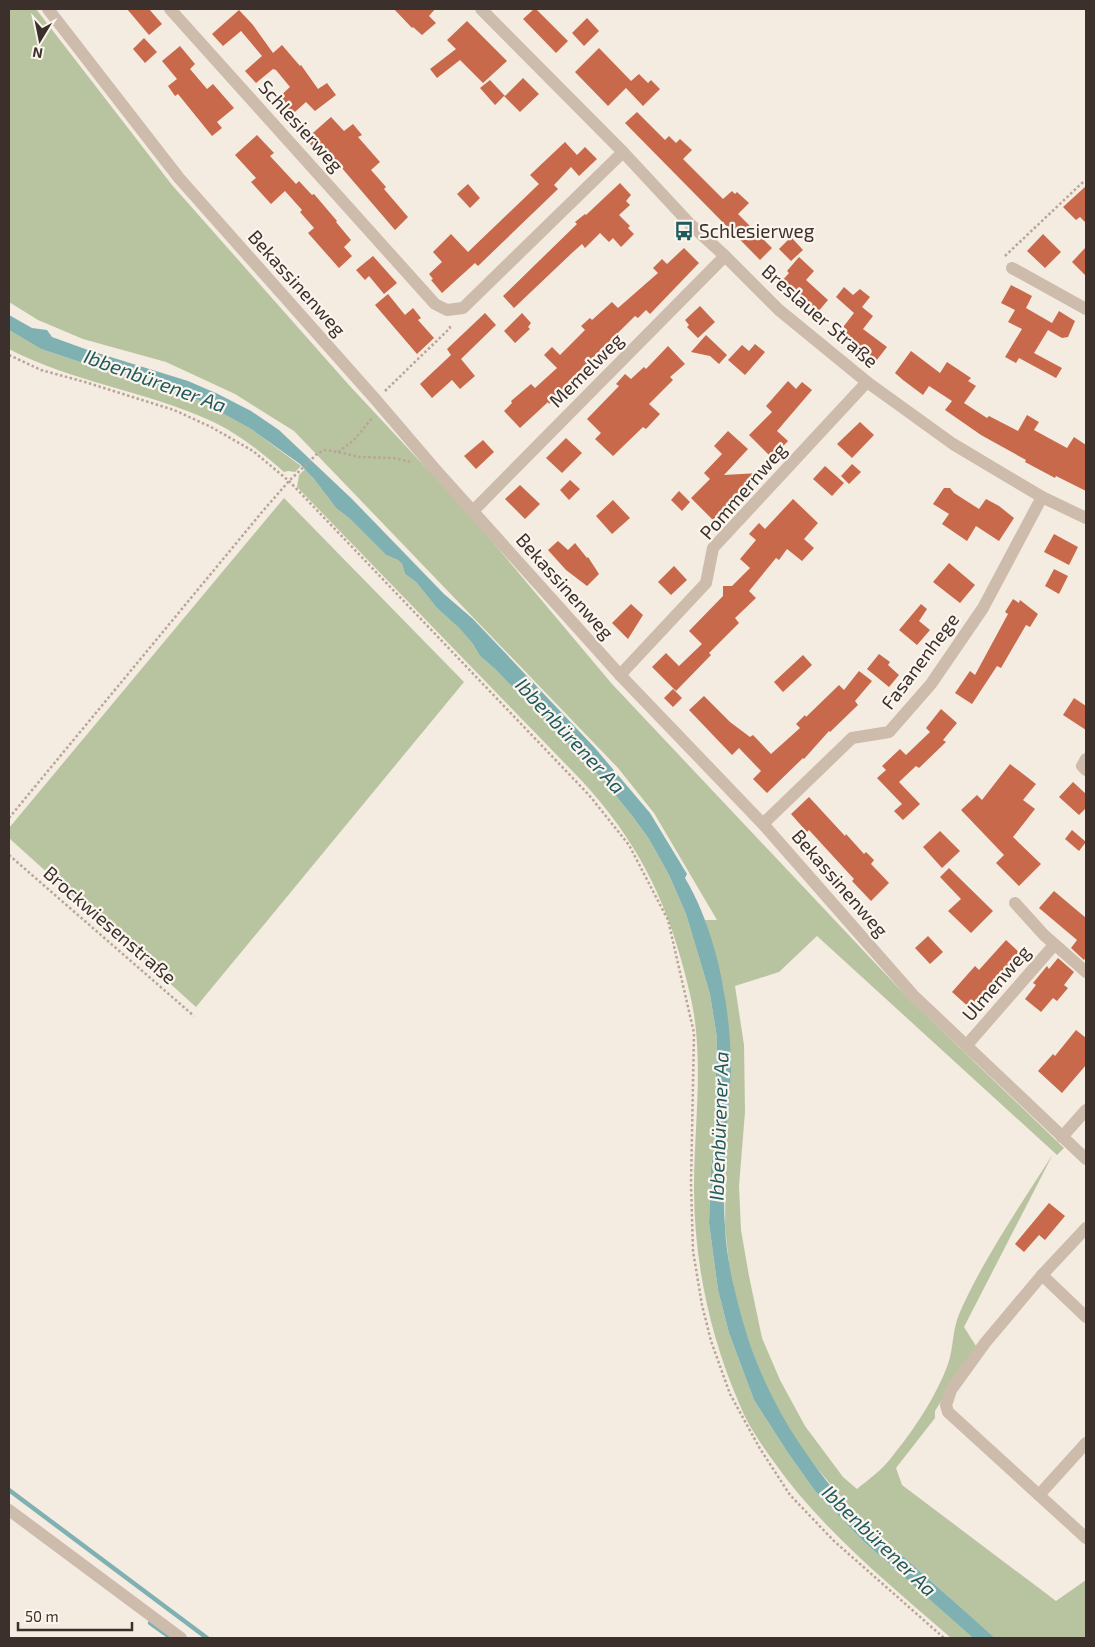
<svg xmlns="http://www.w3.org/2000/svg" width="1095" height="1647" font-family="'Exo 2',sans-serif">
	<rect width="100%" height="100%" fill="#f4ebe1"/>
	<g fill="#b8c4a0">
		<path d="M9,9H36L172,185L348,384L470,515L612,684L909,999L1064,1148L1057,1155L817,936L779,972L735,986L744,1045L745,1112L739,1186L741,1230L749,1276L762,1338L780,1380L805,1426L843,1477L857,1489C869,1479 882,1470 891,1458C913,1431 936,1397 948,1364C954,1347 952,1329 960,1312C985,1256 1020,1206 1053,1154L964,1327L976,1346L935,1411V1418L896,1468L902,1485L1056,1601L1086,1580V1638H995L857,1515L809,1459L787,1426L771,1397L759,1369L741,1320L729,1264L725,1227L726,1147L731,1070L728,1028L723,986L705,920H717L654,813L618,768L294,431L235,394L166,362L83,339L38,320L9,302Z"/>
		<path d="M9,330L41,349L104,370L150,382L193,397L251,429L301,466L295,472L288,471L284,472C261,452 238,433 209,420C145,391 72,382 9,349Z"/>
		<path d="M305,469L314,479L336,508L350,519L386,555L398,560L402,564L405,574L416,582L437,608L459,628L473,644L480,656L495,669L603,780L633,817L649,839L669,875L686,914L710,994L717,1038L714,1146L711,1168L709,1223L718,1290L729,1333L754,1400L788,1453L815,1491L862,1540L973,1638H951C888,1583 823,1531 774,1462C761,1444 747,1424 739,1403C710,1336 694,1262 694,1188C694,1133 702,1077 695,1022C693,1005 689,990 685,974C665,896 636,840 582,781L297,487L299,475Z"/>
		<path d="M284,498L464,682L196,1007L9,838V828Z"/>
	</g>
	<path fill="#7fb0b2" d="M9,315L32,328L47,330L52,337L88,350L188,381L218,394L251,411L279,430L352,499L444,594L473,619L595,748L650,813L687,874L685,878C717,932 731,1008 731,1071C730,1097 727,1123 726,1149C725,1174 723,1201 725,1227C726,1249 730,1270 735,1291C755,1380 794,1447 855,1514C870,1530 888,1543 904,1557C934,1584 965,1611 995,1638H973L862,1540L815,1491L788,1453L754,1400L729,1333L718,1290L709,1223L711,1168L714,1146L717,1038L710,994L686,914L669,875L649,839L633,817L604,781L495,669L480,656L473,644L459,628L437,608L416,582L405,574L402,564L398,560L386,555L350,519L336,508L314,479L300,464L251,429L193,397L150,382L104,370L41,349L9,330Z"/>
	<g fill="none" stroke-linecap="round" stroke-linejoin="round">
		<g stroke="#7fb0b2" stroke-width="4.5">
			<path d="M9,1490L207,1638"/>
			<path d="M150,1623L171,1638"/>
		</g>
	</g>
	<g fill="#c8694b">
		<path d="M127,9H149L162,24L149,35Z"/>
		<path d="M394,9H435L429,16L436,23L422,35L413,27L412,28Z"/>
		<path d="M534,9H536L568,41L556,53L523,19Z"/>
		<path d="M239,10L253,25L273,53L282,45L300,66L301,65L318,89L327,83L336,95L315,111L306,102L287,119L276,106L282,101L279,97L290,87L276,70L273,69L256,83L245,71L262,56L241,31L223,46L212,34Z"/>
		<path d="M587,18L599,31L584,46L572,33Z"/>
		<path d="M467,21L507,61L483,83L460,60L437,78L430,69L456,49L447,40Z"/>
		<path d="M144,38L157,52L145,63L133,49Z"/>
		<path d="M180,46L195,64L190,69L207,89L213,84L234,108L217,122L222,128L212,136L178,94L175,96L168,86L177,79L162,61Z"/>
		<path d="M599,48L631,81L639,74L648,83L651,80L660,89L643,106L626,88L608,106L575,72Z"/>
		<path d="M523,78L539,94L520,112L504,96L495,105L480,88L490,80L505,96Z"/>
		<path d="M637,112L665,140L669,136L676,143L680,139L692,150L683,159L723,199L732,191L735,194L737,192L749,203L738,214L772,248L760,260L625,123Z"/>
		<path d="M331,117L344,131L353,124L362,135L358,137L380,162L371,170L386,187L384,189L408,217L395,230L323,146L317,152L306,139Z"/>
		<path d="M257,135L274,153L270,156L296,184L299,181L312,195L314,194L337,221L336,222L351,240L344,247L352,256L339,268L308,233L314,228L300,212L302,210L285,191L271,204L251,182L256,178L235,155Z"/>
		<path d="M565,142L577,155L585,147L597,159L579,176L571,167L554,185L558,189L533,213L478,266L475,263L442,293L431,280L433,279L429,274L442,262L433,252L451,234L468,252L539,184L530,175Z"/>
		<path d="M620,183L631,195L626,201L630,205L619,215L630,226L628,228L634,234L621,247L613,238L609,242L600,233L585,248L582,244L573,252L514,308L503,296L577,224L575,222L585,214L586,215Z"/>
		<path d="M468,184L480,198L470,208L457,194Z"/>
		<path d="M1086,186V223L1080,217L1076,220L1063,207Z"/>
		<path d="M1043,234L1061,252L1045,268L1027,251Z"/>
		<path d="M791,237L803,250L791,261L779,249Z"/>
		<path d="M1086,247V276L1072,262Z"/>
		<path d="M684,248L699,263L650,314L646,310L638,318L635,316L564,386L566,388L549,404L548,402L520,428L504,411L512,403L511,401L531,384L535,388L557,368L544,355L552,347L560,355L585,330L581,326L590,318L592,320L612,302L618,308L658,273L653,268L662,259L667,264Z"/>
		<path d="M373,256L397,283L384,294L369,276L365,280L356,270Z"/>
		<path d="M799,257L814,271L806,280L828,300L817,313L782,281L789,273L787,271Z"/>
		<path d="M1011,285L1032,296L1026,308L1052,323L1059,311L1075,321L1068,337L1062,338L1048,330L1034,353L1062,368L1056,378L1019,358L1016,363L1005,357L1022,329L1008,322L1015,310L1001,303Z"/>
		<path d="M844,287L853,295L860,289L870,297L862,307L873,316L863,329L887,347L876,361L840,331L854,313L836,297Z"/>
		<path d="M388,294L405,315L413,308L421,318L418,320L434,338L417,354L375,305Z"/>
		<path d="M700,306L715,322L698,338L687,327L689,325L685,320Z"/>
		<path d="M485,313L496,325L461,359L475,376L460,389L452,380L432,398L420,384L451,355L447,349Z"/>
		<path d="M522,313L531,323L528,327L530,329L515,343L504,331Z"/>
		<path d="M706,335L727,355L719,364L710,356L691,352Z"/>
		<path d="M755,344L765,352L745,375L728,360L742,345L749,351Z"/>
		<path d="M668,346L685,364L670,377L673,380L649,404L660,414L646,429L643,427L613,456L595,439L601,433L587,419L619,386L616,384L625,374L631,379L644,367L646,369Z"/>
		<path d="M911,351L940,373L947,362L971,378L968,381L976,386L964,403L987,418L989,416L1018,431L1027,415L1039,422L1034,430L1067,448L1074,437L1086,445V491L1056,476L1055,478L1025,462L1026,460L981,435L945,410L952,401L929,386L923,395L903,380L895,373Z"/>
		<path d="M788,381L796,389L802,382L812,390L777,431L788,441L772,458L749,435L772,412L766,406Z"/>
		<path d="M860,422L874,435L852,458L837,444Z"/>
		<path d="M728,431L748,449L724,475L759,473L713,520L691,498L710,479L704,473L722,454L714,446Z"/>
		<path d="M566,438L582,453L562,473L546,458Z"/>
		<path d="M483,440L494,452L476,469L464,456Z"/>
		<path d="M852,464L861,472L849,484L841,476Z"/>
		<path d="M825,466L844,483L832,496L813,479Z"/>
		<path d="M570,480L580,489L569,500L560,490Z"/>
		<path d="M520,485L540,504L525,519L505,499Z"/>
		<path d="M944,488H950L954,493L979,509L986,499L999,506L1014,518L999,541L976,526L967,541L942,524L949,514L933,504Z"/>
		<path d="M679,491L690,502L682,511L671,500Z"/>
		<path d="M793,499L818,523L804,539L814,548L802,561L787,549L779,560L776,558L749,591L756,598L735,618L739,623L709,653L711,655L676,691L652,667L666,653L679,666L702,644L689,631L723,596V586H732L750,568L740,559L756,540L749,534L759,523L765,529Z"/>
		<path d="M613,500L630,518L612,534L596,516Z"/>
		<path d="M1054,534L1078,547L1069,565L1044,552Z"/>
		<path d="M558,541L568,550L575,543L587,558L588,557L599,574L587,586L566,570L548,550Z"/>
		<path d="M949,563L975,585L960,603L933,582Z"/>
		<path d="M674,566L687,580L671,595L658,582Z"/>
		<path d="M1054,569L1068,576L1059,594L1045,586Z"/>
		<path d="M1013,599L1019,603L1020,600L1038,614L1030,627L1026,625L1001,668L997,666L972,704L955,693L970,671L975,675L1008,614L1005,612Z"/>
		<path d="M631,604L643,615L628,639L612,623Z"/>
		<path d="M921,604L927,609L919,621L930,630L917,645L899,630Z"/>
		<path d="M879,654L890,662L888,665L899,675L889,687L867,669Z"/>
		<path d="M803,655L812,665L783,692L774,682Z"/>
		<path d="M859,671L872,681L855,701L858,705L830,732L829,731L804,759L803,758L767,793L753,779L761,771L739,748L732,755L689,710L704,696L730,722L750,737L753,735L771,754L800,728L796,724L805,715L806,717L839,685L844,690Z"/>
		<path d="M673,689L682,698L673,707L664,698Z"/>
		<path d="M1074,698L1086,706V730L1063,715Z"/>
		<path d="M941,709L957,723L943,740L946,742L919,768L916,766L899,782L920,804L903,820L894,811L902,804L877,778L886,770L882,766L900,749L906,755L930,732L926,728Z"/>
		<path d="M1010,764L1036,784L1023,800L1035,809L1013,837L1041,864L1019,886L996,863L1004,855L961,810L977,795L982,800Z"/>
		<path d="M1073,782L1086,794V808L1079,815L1059,797Z"/>
		<path d="M809,797L845,836L846,834L864,854L866,852L874,860L871,864L889,883L871,901L852,881L854,879L809,830L807,832L791,814Z"/>
		<path d="M1072,830L1086,842L1079,851L1065,839Z"/>
		<path d="M940,831L960,851L942,868L923,847Z"/>
		<path d="M949,868L993,911L971,933L948,911L961,899L940,877Z"/>
		<path d="M1054,891L1086,918V957L1084,960L1071,948L1077,940L1039,908Z"/>
		<path d="M928,936L943,952L930,964L915,948Z"/>
		<path d="M1006,940L1024,957L1009,973L1007,971L972,1010L952,992L975,966L979,970Z"/>
		<path d="M1058,958L1074,972L1064,985L1068,988L1057,1001L1053,998L1041,1012L1025,999L1036,985L1033,983L1047,966L1049,969Z"/>
		<path d="M1076,1030L1086,1038V1065L1062,1093L1038,1071L1053,1054L1055,1056Z"/>
		<path d="M1049,1203L1065,1216L1045,1240L1039,1235L1024,1252L1015,1244Z"/>
	</g>
	<g fill="none" stroke-linecap="round" stroke-linejoin="round">
		<g stroke="#b9a596" stroke-width="2.5" stroke-dasharray="2.5 2.5" stroke-linecap="butt">
			<path d="M1005,256L1082,183L1086,181"/>
			<path d="M9,355L41,370L85,382L174,410L211,427L253,451L289,481L589,795L629,845L668,920L694,1033L691,1184L693,1251L702,1305L711,1341L730,1394L759,1447L790,1495L834,1541L944,1638"/>
			<path d="M385,391L450,328L449,324"/>
			<path d="M338,452L354,440L373,417"/>
			<path d="M9,818L262,512L289,481L318,453L325,450L338,452L359,457L394,458L411,462"/>
			<path d="M9,855L194,1016"/>
		</g>
		<g stroke="#cdbbac" stroke-width="12">
			<path d="M48,9L179,178L376,400L434,468L620,675L763,824L913,995L1086,1159"/>
			<path d="M170,9L435,304L447,310L463,308L623,152"/>
			<path d="M481,9L623,152L690,224L725,256L779,310L867,382L953,444L1042,497L1086,518"/>
			<path d="M1012,268L1086,309"/>
			<path d="M473,511L725,256"/>
			<path d="M620,675L706,583L713,548L867,382"/>
			<path d="M1086,759L1082,766L1086,770"/>
			<path d="M763,824L852,738L889,732L931,684L983,608L1042,497"/>
			<path d="M1015,903L1044,935L1086,972"/>
			<path d="M966,1046L1054,945"/>
			<path d="M1062,1137L1086,1110"/>
			<path d="M1086,1228L1042,1275L985,1343L951,1390L946,1405L948,1412L1086,1538"/>
			<path d="M1042,1275L1086,1317"/>
			<path d="M1039,1495L1086,1443"/>
			<path d="M9,1510L181,1638"/>
		</g>
	</g>
	<defs>
		<symbol id="bus-bare" viewBox="-9 -9 18 18"><path d="M-5-6H5V4H4V6H2V4H-2V6H-4V4H-5ZM-3.5-4V0h7V-4ZM-3.5 1.2v1.5H-2V1.2ZM2 1.2v1.5H3.5V1.2Z" fill="#1f5a5e" stroke="#fbf5ee" stroke-width="2.5" paint-order="stroke"/></symbol>
	</defs>
	<g fill-rule="evenodd">
		<use href="#bus-bare" x="670" y="217" width="28" height="28"/>
	</g>
	<g text-anchor="middle" stroke-width="4.5" stroke-linejoin="round" paint-order="stroke">
		<g font-size="19" fill="#3b302b" stroke="#fbf5ee">
			<text transform="translate(301 126) rotate(48)" y="7">Schlesierweg</text>
			<text transform="translate(297 283) rotate(48)" y="7">Bekassinenweg</text>
			<text transform="translate(820 316) rotate(41)" y="7">Breslauer Straße</text>
			<text transform="translate(586 370) rotate(-45)" y="7">Memelweg</text>
			<text transform="translate(743 491) rotate(-49)" y="7">Pommernweg</text>
			<text transform="translate(565 586) rotate(48)" y="7">Bekassinenweg</text>
			<text transform="translate(920 661) rotate(-53)" y="7">Fasanenhege</text>
			<text transform="translate(840 883) rotate(49)" y="7">Bekassinenweg</text>
			<text transform="translate(110 925) rotate(41)" y="7">Brockwiesenstraße</text>
			<text transform="translate(996 983) rotate(-49)" y="7">Ulmenweg</text>
		</g>
		<g font-size="19" fill="#3b302b" stroke="#fbf5ee" text-anchor="start">
			<text x="699" y="238">Schlesierweg</text>
		</g>
		<g font-size="20" font-style="italic" fill="#1f5a5e" stroke="#fbf5ee">
			<text transform="translate(155 381) rotate(20)" y="7">Ibbenbürener Aa</text>
			<text transform="translate(570 736) rotate(47)" y="7">Ibbenbürener Aa</text>
			<text transform="translate(719 1126) rotate(-88)" y="7">Ibbenbürener Aa</text>
			<text transform="translate(879 1541) rotate(44)" y="7">Ibbenbürener Aa</text>
		</g>
	</g>
	<rect width="1095" height="1647" fill="none" stroke="#3b302b" stroke-width="20"/>
	<g transform="translate(40 40) rotate(190)" stroke="#fbf5ee" stroke-width="4" paint-order="stroke">
	<path d="M0-4L9 19L0 12L-9 19Z" fill="#3b302b"/>
	<text y="-8" font-size="14" font-weight="bold" text-anchor="middle" fill="#3b302b">N</text>
	</g>
	<path d="M18 1622v8h114v-8" fill="none" stroke="#3b302b" stroke-width="2.5"/>
	<text x="25" y="1622" font-size="15" fill="#3b302b" stroke="#fbf5ee" stroke-width="4" paint-order="stroke">50 m</text>
</svg>
